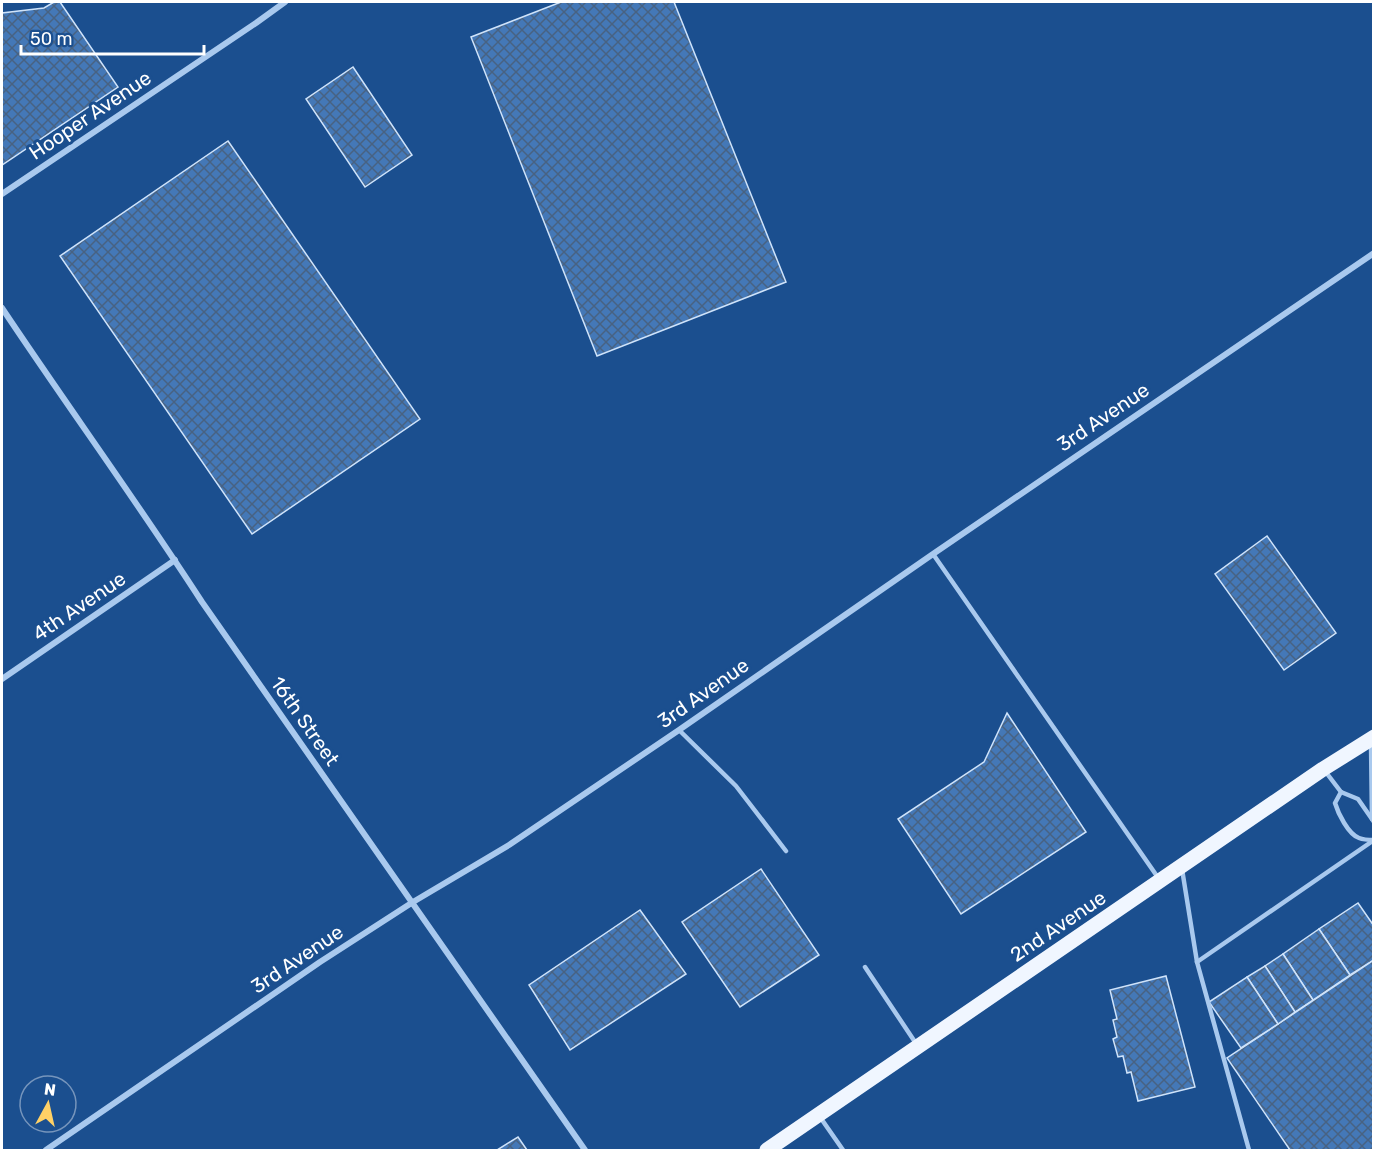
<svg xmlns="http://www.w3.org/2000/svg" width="1375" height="1152" font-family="Rubik,sans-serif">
	<defs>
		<pattern id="building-cross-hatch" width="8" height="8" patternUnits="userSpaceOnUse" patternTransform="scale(1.5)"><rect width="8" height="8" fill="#4478b7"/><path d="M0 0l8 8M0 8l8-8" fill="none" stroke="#486282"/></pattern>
	</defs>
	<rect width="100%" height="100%" fill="#1b4f8f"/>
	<g fill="url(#building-cross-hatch)" stroke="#cfe3fa" stroke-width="1.5">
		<path d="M54,2H60L118,87L2,165V13L44,8Z"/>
		<path d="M561,2H674L786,282L597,356L471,37Z"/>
		<path d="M353,67L412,155L365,187L306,99Z"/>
		<path d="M228,141L420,419L252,534L60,256Z"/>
		<path d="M1267,536L1336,633L1284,670L1215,574Z"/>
		<path d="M1007,713L1086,832L961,914L898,819L984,762Z"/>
		<path d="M761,869L819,955L740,1007L682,922Z"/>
		<path d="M1358,903L1374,926V960L1350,975L1319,929Z"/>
		<path d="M640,910L686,974L570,1050L529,985Z"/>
		<path d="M1319,929L1350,975L1313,1000L1283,954Z"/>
		<path d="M1283,954L1313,1000L1295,1012L1265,966Z"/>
		<path d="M1374,960V1150H1290L1227,1058Z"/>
		<path d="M1265,966L1295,1012L1278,1024L1247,977Z"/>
		<path d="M1166,976L1195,1087L1138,1101L1131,1072L1127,1073L1123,1056L1118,1057L1113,1039L1117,1037L1113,1020L1117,1019L1110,990Z"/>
		<path d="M1247,977L1278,1024L1241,1048L1209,1002Z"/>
		<path d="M518,1137L527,1150H497Z"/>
	</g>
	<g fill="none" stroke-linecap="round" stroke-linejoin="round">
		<g stroke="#a9c9ee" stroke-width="4.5">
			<path d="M933,554L1159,879"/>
			<path d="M679,730L736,786L786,851"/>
			<path d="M1371,744L1372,819"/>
			<path d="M1325,771L1341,792L1358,799L1374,822"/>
			<path d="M1341,792L1335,803C1338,813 1348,834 1359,838C1364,840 1368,840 1374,840"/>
			<path d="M1182,869L1197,962L1249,1150"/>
			<path d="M1197,962L1374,840"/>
			<path d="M865,967L917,1045"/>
			<path d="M820,1117L843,1150"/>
		</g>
		<g stroke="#a9c9ee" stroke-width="6">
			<path d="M2,194L256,23L285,2"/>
			<path d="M2,308C68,407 138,503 202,602L585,1150"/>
			<path d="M2,679L175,560"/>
			<path d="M46,1150L320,962L413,902L509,845L679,730L933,554L1374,253"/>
		</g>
		<path stroke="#f0f6ff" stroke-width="15" d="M767,1150L1323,769L1374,737"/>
	</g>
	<g text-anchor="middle" stroke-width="6" stroke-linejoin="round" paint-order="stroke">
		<g font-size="20" fill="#fff" stroke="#1b4f8f">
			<text transform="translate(90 115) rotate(-34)" y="7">Hooper Avenue</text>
			<text transform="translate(1103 417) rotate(-34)" y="7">3rd Avenue</text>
			<text transform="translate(79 606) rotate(-34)" y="7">4th Avenue</text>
			<text transform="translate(703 693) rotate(-35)" y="7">3rd Avenue</text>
			<text transform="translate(305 721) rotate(55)" y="7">16th Street</text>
			<text transform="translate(1058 926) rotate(-34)" y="7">2nd Avenue</text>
			<text transform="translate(297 959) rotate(-34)" y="7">3rd Avenue</text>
		</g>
	</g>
	<rect width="1375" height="1152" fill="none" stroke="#ffffff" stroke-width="6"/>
	<g transform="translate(48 1104) rotate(8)"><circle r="28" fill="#1b4f8f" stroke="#7695bc" stroke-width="1.5"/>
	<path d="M0-4.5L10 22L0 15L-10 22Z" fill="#ffd166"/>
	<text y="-9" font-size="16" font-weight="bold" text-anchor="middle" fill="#ffffff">N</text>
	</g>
	<path d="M21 45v9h183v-9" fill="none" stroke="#ffffff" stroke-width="3"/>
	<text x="30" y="45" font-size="18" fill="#ffffff" stroke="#1b4f8f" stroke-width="4.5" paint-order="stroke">50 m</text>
</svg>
